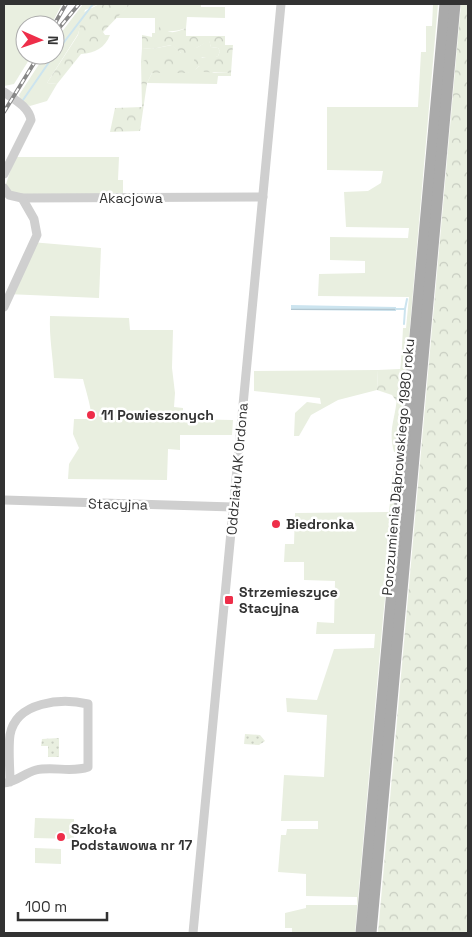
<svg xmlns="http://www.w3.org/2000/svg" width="472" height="937" font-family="'Space Grotesk',sans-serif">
	<defs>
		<pattern id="forest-crowns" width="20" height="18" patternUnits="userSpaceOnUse" patternTransform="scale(1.25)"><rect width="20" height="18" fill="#e9efe0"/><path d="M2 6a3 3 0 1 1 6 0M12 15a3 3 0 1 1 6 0" fill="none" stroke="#c8cdc1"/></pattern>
		<pattern id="park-dots" width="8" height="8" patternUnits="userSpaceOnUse" patternTransform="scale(1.25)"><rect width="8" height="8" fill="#e9efe0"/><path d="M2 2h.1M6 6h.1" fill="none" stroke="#c8cdc1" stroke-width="1.8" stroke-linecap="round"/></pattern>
		<pattern id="water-rules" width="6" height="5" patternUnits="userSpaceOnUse" patternTransform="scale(1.25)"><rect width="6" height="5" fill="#cce4ef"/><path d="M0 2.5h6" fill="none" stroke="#b0c4cd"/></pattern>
	</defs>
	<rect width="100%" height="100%" fill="#fff"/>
	<g fill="#e9efe0">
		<path d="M4,4H62L51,25H25V55H32L14,84L4,86Z"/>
		<path d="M83,4H99L85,10L78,34L47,83L57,84L47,101L30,106L21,101L19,95L45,55H55V41Z"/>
		<path d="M130,4H201V7H225V18L187,17L186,28C173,33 167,30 155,33V18H115Z"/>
		<path d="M433,4H438L399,452H394C388,430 395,420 397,398C400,375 402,352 403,328H406L409,297L318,296L319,274L365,273V261L330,260V237L408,238L409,228L346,227L344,192L368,191L381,183L383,171L327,170V107H418L421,52H426V26H432Z"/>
		<path d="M209,40L211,47L218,48L220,51L218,56L211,59L202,57L195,70L199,66L214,73H231V76H218L217,84L147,83L152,73H189C175,54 161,55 141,62L142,48L152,49L172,45L181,53L198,47Z"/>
		<path d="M15,157H119L118,180H123V196H24L10,191L6,184Z"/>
		<path d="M31,242L101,248L99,298L7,294Z"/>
		<path d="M50,316L129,318L130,330H173L172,368L175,393L174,407L183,408V419L233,420L232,435H180V450L168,449L167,480L68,479L69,464L79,448L73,434L74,419H91C93,412 85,388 83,379L54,378C53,356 49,338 50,316Z"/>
		<path d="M378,370L377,390L338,400L311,415L299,436H294L295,413L307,402L321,404L320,398L254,391V371Z"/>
		<path d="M394,463H399L383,618L355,933H292V928H285V913L306,908V905H357V897L306,896V874L278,872L281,835H286L287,829H318V821H281L284,775L324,777L327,715L287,712L286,698L317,700L334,649L374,648L375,634H316L317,622L334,623L335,581L304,580V562H284L285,544H294L295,513L389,512Z"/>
		<path d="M35,818L74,819V839L34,838Z"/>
		<path d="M35,848L61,849V864L35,863Z"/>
	</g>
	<g fill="url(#forest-crowns)">
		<path d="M99,4H130L103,32L105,35H110C105,48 95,53 81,54L57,84L47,83L78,35L80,26L77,24C79,11 90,10 99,4Z"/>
		<path d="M461,4H468V933H378Z"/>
		<path d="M161,25C169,35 174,33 186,28V36H225V45H233L231,73L204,72L199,66L195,70L194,59C203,56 210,59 218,56L220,51L218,48L211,47L209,41L187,53H181L171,45L152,49L142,48V35L152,37V33H155Z"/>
		<path d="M155,55L172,58L187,64L189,73H152L147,83L140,131L110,132L115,108L142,107L141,62Z"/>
		<path d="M400,369L397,402L392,395L377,390L378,370Z"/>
	</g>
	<g fill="url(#park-dots)">
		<path d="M245,734L260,735L265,741L259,745L244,744Z"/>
		<path d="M59,738V757H48V746H41L42,739Z"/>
	</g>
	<path fill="url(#water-rules)" d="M291,305L396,307V311L291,310Z"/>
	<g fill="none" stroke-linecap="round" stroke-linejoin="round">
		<g stroke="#cce4ef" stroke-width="2">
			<path d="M55,54L93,4"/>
			<path d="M23,100L54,55"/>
			<path d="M396,309H405L407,299"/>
			<path d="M404,324L405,309"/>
		</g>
		<g stroke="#cfcfcf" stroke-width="9">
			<path d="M4,92C14,99 29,107 31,120L4,174"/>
			<path d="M4,188L9,195L22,198L263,197"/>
			<path d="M4,307L37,235L34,219L22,198"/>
			<path d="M4,500L233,507"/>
			<path d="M4,783C17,782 24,773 36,770C53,766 72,773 88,767V704C62,698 16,701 10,735C8,750 10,767 10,782"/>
			<path d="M193,933L281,4"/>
		</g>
		<g stroke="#aaa" stroke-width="11">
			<path d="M361,933L445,4"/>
			<path d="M371,933L455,4"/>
		</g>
		<defs>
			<g id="rail">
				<path d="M54,25L66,4"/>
				<path d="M55,33L79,4"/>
				<path d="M4,112L39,55"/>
			</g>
		</defs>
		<use href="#rail" stroke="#878787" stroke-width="4"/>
		<use href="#rail" stroke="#fff" stroke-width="2" stroke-dasharray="5.5" stroke-linecap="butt"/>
	</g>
	<g fill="#ee2e49" stroke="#fff" stroke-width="2">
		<circle cx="91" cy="415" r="5"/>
		<circle cx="276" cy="524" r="5"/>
		<rect x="224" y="595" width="10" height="10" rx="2.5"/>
		<circle cx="61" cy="837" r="5"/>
	</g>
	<g text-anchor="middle" stroke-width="5" stroke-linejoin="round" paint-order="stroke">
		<g font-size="14" fill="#323232" stroke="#fff">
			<text x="131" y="203">Akacjowa</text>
			<text transform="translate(398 467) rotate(-85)" y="5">Porozumienia Dąbrowskiego 1980 roku</text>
			<text transform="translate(237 469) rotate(-85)" y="5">Oddziału AK Ordona</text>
			<text transform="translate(118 504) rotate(1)" y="5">Stacyjna</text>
		</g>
		<g font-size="14" font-weight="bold" fill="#323232" stroke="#fff" text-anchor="start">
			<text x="101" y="420">11 Powieszonych</text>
			<text x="286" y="529">Biedronka</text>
			<text x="239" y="597">Strzemieszyce<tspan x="239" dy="16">Stacyjna</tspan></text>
			<text x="71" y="834">Szkoła<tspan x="71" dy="16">Podstawowa nr 17</tspan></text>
		</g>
	</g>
	<rect width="472" height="937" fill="none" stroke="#323232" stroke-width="10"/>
	<g transform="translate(40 40) rotate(92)"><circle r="24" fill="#ffffff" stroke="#adadad"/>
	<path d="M0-4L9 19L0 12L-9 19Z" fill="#ee2e49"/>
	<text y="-8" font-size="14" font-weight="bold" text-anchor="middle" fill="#323232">N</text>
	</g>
	<path d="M18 912v8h89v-8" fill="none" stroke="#323232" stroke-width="2.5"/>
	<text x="25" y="912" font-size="15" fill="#323232" stroke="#ffffff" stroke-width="4" paint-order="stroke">100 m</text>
</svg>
